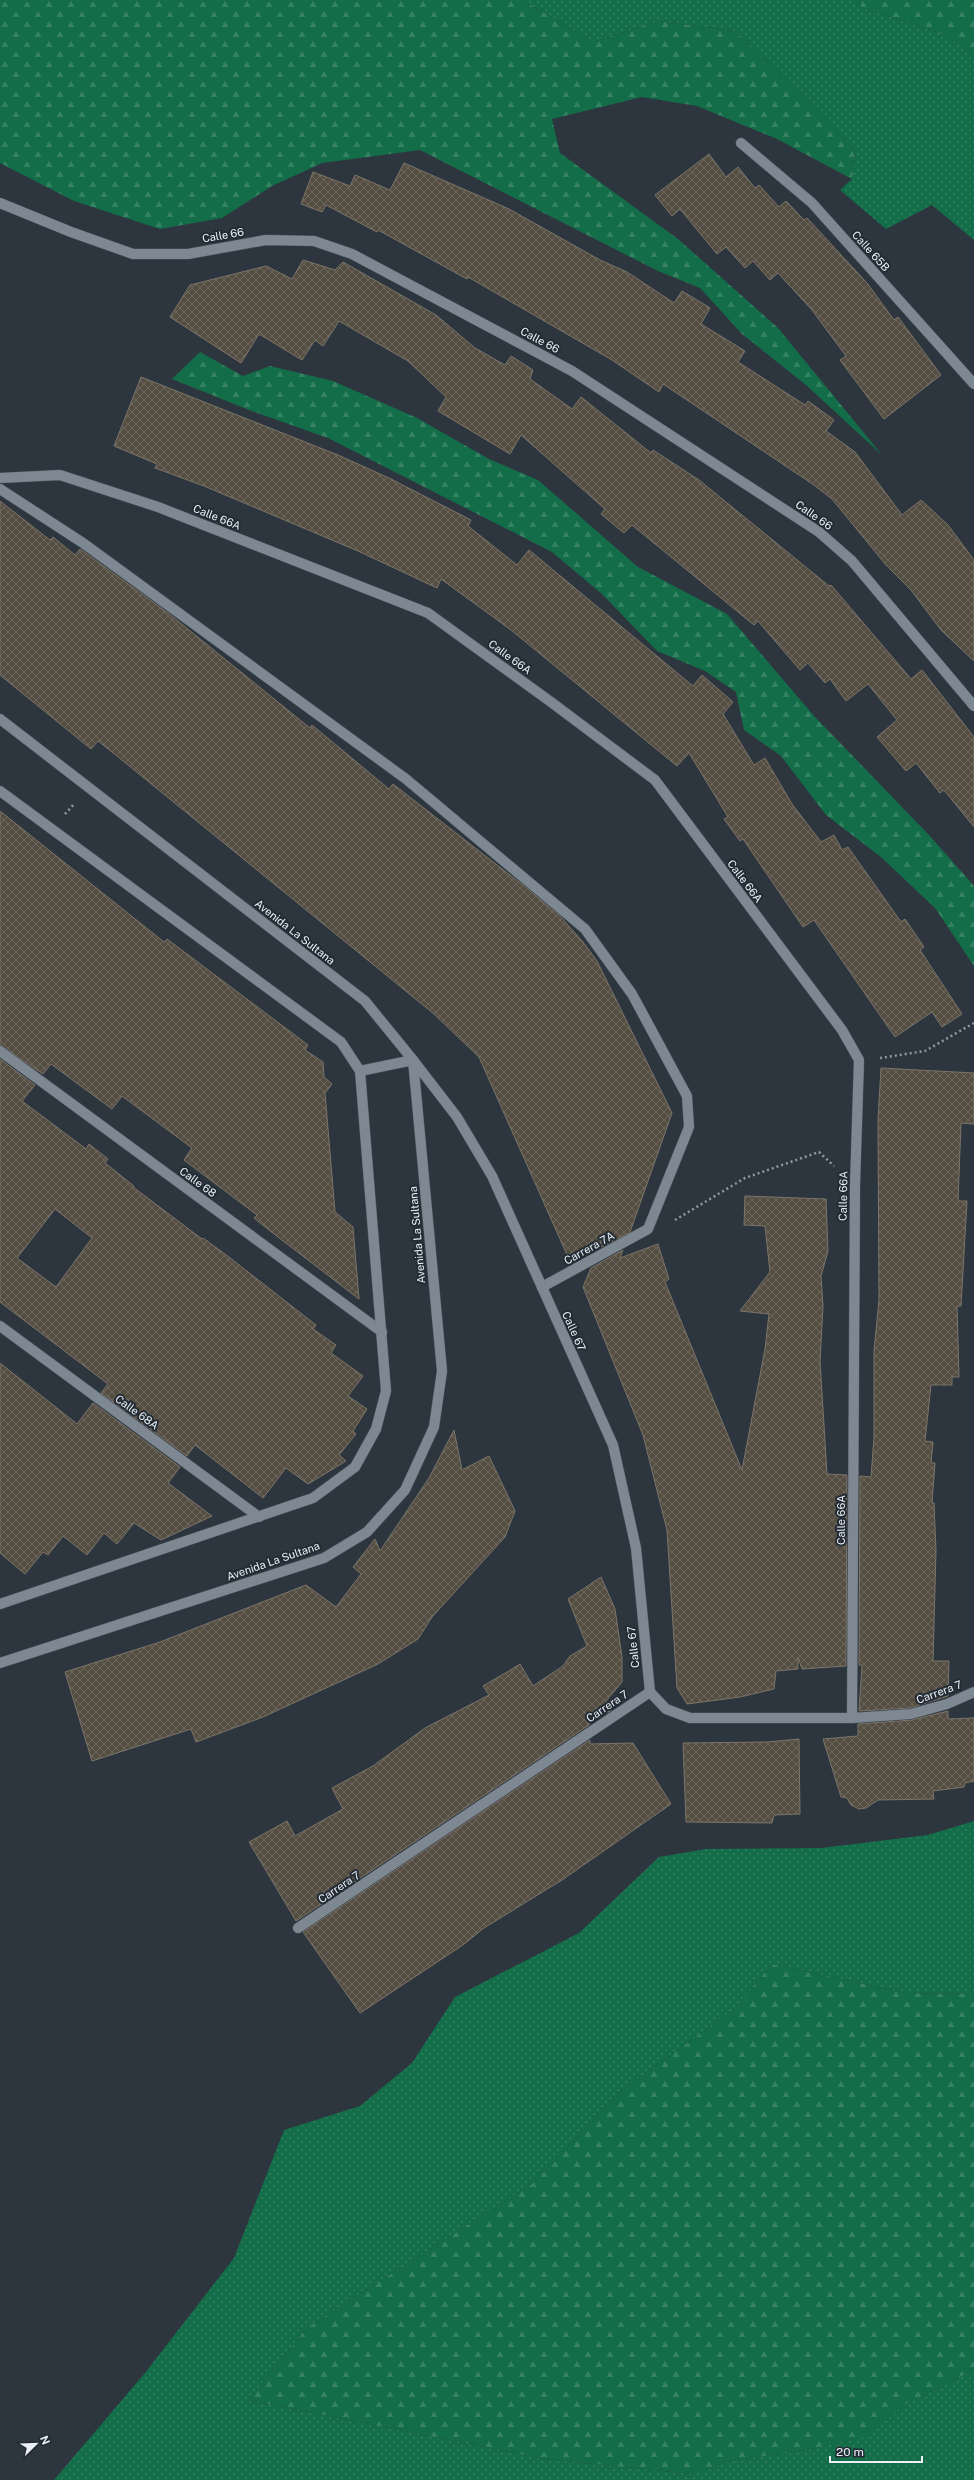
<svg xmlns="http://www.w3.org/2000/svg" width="974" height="2480" font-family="'Public Sans',sans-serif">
	<defs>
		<pattern id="grass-dots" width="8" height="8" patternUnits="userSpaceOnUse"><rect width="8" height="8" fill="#126d48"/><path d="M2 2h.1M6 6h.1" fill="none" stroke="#358263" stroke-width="1.8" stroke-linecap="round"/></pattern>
		<pattern id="forest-firs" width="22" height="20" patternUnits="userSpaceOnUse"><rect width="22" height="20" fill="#126d48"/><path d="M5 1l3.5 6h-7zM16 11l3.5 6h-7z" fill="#358263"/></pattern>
		<pattern id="building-cross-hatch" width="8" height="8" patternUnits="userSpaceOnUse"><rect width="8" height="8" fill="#544d42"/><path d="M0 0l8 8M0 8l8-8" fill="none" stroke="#6d675e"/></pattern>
	</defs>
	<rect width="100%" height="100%" fill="#2d363f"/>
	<g fill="url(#grass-dots)">
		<path d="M523,0H856L862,8L940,33L974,55V240L932,205L886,229L840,190L852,179L855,151L797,89L735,31L659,21L593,42Z"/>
		<path d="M974,1821V1994L906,1993L772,1964L733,2010L622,2090L532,2184L308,2327L248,2400L545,2459L693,2474L729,2461L813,2449L866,2436L906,2404L974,2370V2480H54L145,2373L234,2258L284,2130L360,2106L412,2063L455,1997L579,1933L659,1857L706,1849L821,1848L928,1835Z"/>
	</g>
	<g fill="url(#forest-firs)">
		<path d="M0,0H523L593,42L659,21L735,31L797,89L855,151L852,179L777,139L697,106L642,97L552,119L560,153L678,239L778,328L882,455L806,385L742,334L700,288L658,271L420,150L322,163L272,186L222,218L160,229L74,201L0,163Z"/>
		<path d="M856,0H974V55L940,33L862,8Z"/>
		<path d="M200,352L243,376L270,366L333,381L417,418L489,459L538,480L638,567L727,614L815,717L929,835L974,886V966L935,908L881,857L826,815L781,756L744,730L736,692L705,671L657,651L602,594L552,552L328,438L249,410L172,379Z"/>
		<path d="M772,1964L906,1993L974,1994V2370L906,2404L867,2436L813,2449L729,2461L693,2474L545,2459L248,2400L308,2327L532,2184L622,2090L733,2010Z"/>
	</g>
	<g fill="url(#building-cross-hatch)" stroke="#7c7569" fill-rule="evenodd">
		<path d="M709,154L726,177L738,167L755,188L759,185L779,207L786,201L804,220L807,218L867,283L894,320L898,317L941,375L884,419L840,360L846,356L812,310L778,273L770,280L753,261L745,268L726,247L717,254L680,209L672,216L655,195Z"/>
		<path d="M404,163L509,209L600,260L627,272L674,303L682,291L710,308L701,324L745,351L738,362L805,405L808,401L834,420L826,431L855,452L902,515L921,500L948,525L974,560V661L941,630L911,590L886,565L832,499L814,485L663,384L659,392L612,360L468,277L467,279L378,230L377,232L326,205L322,212L301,204L313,172L350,186L355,175L390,190Z"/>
		<path d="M303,260L335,270L343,262L436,315L475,348L505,365L511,356L533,370L530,379L572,409L581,397L651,453L653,450L699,480L829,586L831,585L911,679L922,670L974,737V827L944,790L940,793L916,763L906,771L877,737L897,720L868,684L846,701L830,679L825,683L808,663L800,670L758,621L754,625L632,525L624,533L601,514L605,509L521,435L510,454L438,411L446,397L408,361L339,321L323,346L315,340L302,360L259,334L241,363L170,317L190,285L266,266L292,279Z"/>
		<path d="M141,377L338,455L389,478L471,520L468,526L517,565L529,550L693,686L702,675L733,702L723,714L754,765L765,758L792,804L821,842L834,835L842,850L848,847L901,922L905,919L924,947L920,950L962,1014L942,1027L932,1012L895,1037L814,920L803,927L743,839L740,841L724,819L728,817L689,753L677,766L511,630L441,579L437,588L358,551L204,486L155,468L157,464L114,446Z"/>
		<path d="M0,501L50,540L53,537L75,555L80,549L168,613L310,728L312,725L389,789L393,784L524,886L560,916L583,942L597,961L672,1113L630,1232L598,1249L601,1242L568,1257L479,1057L434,1014L117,756L98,741L91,749L0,675Z"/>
		<path d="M0,811L164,942L167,939L308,1045L305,1050L323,1062L324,1077L332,1084L325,1093L335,1212L353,1227L359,1299L274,1234L254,1218L257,1215L184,1160L192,1148L122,1096L112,1109L51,1064L43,1074L0,1045Z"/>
		<path d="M0,1059L35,1085L22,1101L86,1149L89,1144L108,1159L105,1163L134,1186L133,1187L202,1239L203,1238L225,1254L316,1325L313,1329L336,1345L331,1353L363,1376L348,1396L367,1409L353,1431L356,1434L339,1455L346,1461L308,1484L286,1468L263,1498L195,1445L187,1456L101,1393L108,1384L0,1302ZM55,1209L92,1238L56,1287L17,1258Z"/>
		<path d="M881,1068L974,1073V1124L961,1123L958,1201H967L961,1306H957L959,1377H952V1385H931L925,1441L933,1442L931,1463H935L932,1503H934L936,1550L933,1661H949L948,1696L910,1708L859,1711L862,1665H859L860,1476L871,1477L874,1437V1351L879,1300L878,1119Z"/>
		<path d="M745,1196L826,1199L828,1251L821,1276L823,1306L820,1361L827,1474L847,1475L846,1666L802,1669L798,1657V1669L776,1671L774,1689L740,1697L687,1704L677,1688L667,1530L643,1435L583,1287L591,1268L623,1250L620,1258L658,1244L669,1279L665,1282L742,1470L765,1349L769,1314L740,1311L770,1272L765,1226L744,1225Z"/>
		<path d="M0,1363L77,1424L93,1403L180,1467L168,1483L212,1516L161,1540L134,1523L117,1544L104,1533L87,1555L63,1536L48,1555L43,1552L25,1574L0,1553Z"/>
		<path d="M454,1430L462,1470L489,1456L515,1511L505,1537L432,1617L418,1639L378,1664L263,1717L196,1742L191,1729L92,1761L65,1672L160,1642L306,1585L336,1607L361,1574L353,1567L375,1539L380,1551L429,1478Z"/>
		<path d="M601,1577L615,1609L622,1657V1682L606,1701L612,1710L607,1713L589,1715V1725L296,1921L249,1842L287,1821L295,1836L343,1809L332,1788L373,1766L425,1728L489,1695L483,1686L507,1672L520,1664L533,1686L563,1666L570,1656L587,1646L568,1599Z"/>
		<path d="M948,1711V1719L974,1718V1781L965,1783L964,1787L933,1791L934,1799L878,1800L866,1808L859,1809L851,1805L847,1798L841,1797L823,1739L858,1736V1724L912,1720Z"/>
		<path d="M799,1739L800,1814L774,1815L772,1823L686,1822L683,1743L767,1742Z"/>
		<path d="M590,1740V1744L633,1743L671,1804L562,1880L484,1928L463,1945L360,2013L303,1932Z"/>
	</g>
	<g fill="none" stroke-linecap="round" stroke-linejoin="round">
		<defs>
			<g id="minor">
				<path d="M741,143L812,203L974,384"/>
				<path d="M0,478L60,475L158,507L428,613L551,702L655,780L842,1030L859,1060L855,1185L852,1718"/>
				<path d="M0,489L83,543L406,779L585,929L632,994L687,1096L689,1127L648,1229L542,1287"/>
				<path d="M0,1051L382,1332"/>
				<path d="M0,1326L259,1517"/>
				<path d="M298,1928L650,1692"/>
			</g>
			<g id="tertiary">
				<path d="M0,203L71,232L133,254H188L266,240L314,241L352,254L572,371L819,532L852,561L974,706"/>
				<path d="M0,719L365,1001L413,1060L442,1371L434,1427L405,1490L367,1532L324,1558L0,1663"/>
				<path d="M0,791L341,1042L360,1071L386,1391L376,1429L355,1467L313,1498L0,1604"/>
				<path d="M360,1071L413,1060L457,1117L492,1176L613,1445L636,1548L650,1692L666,1709L690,1718H852L911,1714L947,1704L974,1692"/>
			</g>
		</defs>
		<use href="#minor" stroke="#4c555c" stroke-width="11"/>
		<use href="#tertiary" stroke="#4c555c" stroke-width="11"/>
		<g stroke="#91989f" stroke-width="2.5" stroke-dasharray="2 3" stroke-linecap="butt">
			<path d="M65,814L75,803"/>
			<path d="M880,1058L925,1051L974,1023"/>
			<path d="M675,1220L745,1178L819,1152L834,1166"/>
		</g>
		<use href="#minor" stroke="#7d8892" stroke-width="10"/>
		<use href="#tertiary" stroke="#7d8892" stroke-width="10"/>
	</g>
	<g text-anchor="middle" stroke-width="4" stroke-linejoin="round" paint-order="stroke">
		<g font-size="11" fill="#eaf0f5" stroke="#232c35">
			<text transform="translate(223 235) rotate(-10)" y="4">Calle 66</text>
			<text transform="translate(871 251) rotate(48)" y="4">Calle 65B</text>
			<text transform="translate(540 340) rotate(28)" y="4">Calle 66</text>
			<text transform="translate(814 515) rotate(35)" y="4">Calle 66</text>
			<text transform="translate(217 517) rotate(22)" y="4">Calle 66A</text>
			<text transform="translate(510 657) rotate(36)" y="4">Calle 66A</text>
			<text transform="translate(745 881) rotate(53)" y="4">Calle 66A</text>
			<text transform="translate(295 932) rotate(38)" y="4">Avenida La Sultana</text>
			<text transform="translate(198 1182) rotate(36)" y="4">Calle 68</text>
			<text transform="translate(843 1196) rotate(-89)" y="4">Calle 66A</text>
			<text transform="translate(417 1235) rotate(-95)" y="4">Avenida La Sultana</text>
			<text transform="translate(589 1248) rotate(-29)" y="4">Carrera 7A</text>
			<text transform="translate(574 1331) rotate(66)" y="4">Calle 67</text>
			<text transform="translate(137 1412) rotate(36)" y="4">Calle 68A</text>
			<text transform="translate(841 1520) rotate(-90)" y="4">Calle 66A</text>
			<text transform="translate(273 1561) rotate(-19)" y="4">Avenida La Sultana</text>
			<text transform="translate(633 1647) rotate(-96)" y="4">Calle 67</text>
			<text transform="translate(939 1692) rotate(-20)" y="4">Carrera 7</text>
			<text transform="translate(607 1706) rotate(-34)" y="4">Carrera 7</text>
			<text transform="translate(339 1887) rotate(-34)" y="4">Carrera 7</text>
		</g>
	</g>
	<g transform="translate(36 2444) rotate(67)" stroke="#232c35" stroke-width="3" paint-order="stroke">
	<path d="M0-3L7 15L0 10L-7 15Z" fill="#eaf0f5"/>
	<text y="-6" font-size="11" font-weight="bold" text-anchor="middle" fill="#eaf0f5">N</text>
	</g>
	<path d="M830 2456v6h92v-6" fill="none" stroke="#eaf0f5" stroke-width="2"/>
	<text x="836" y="2456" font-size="12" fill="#eaf0f5" stroke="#232c35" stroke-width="3" paint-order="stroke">20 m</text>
</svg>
